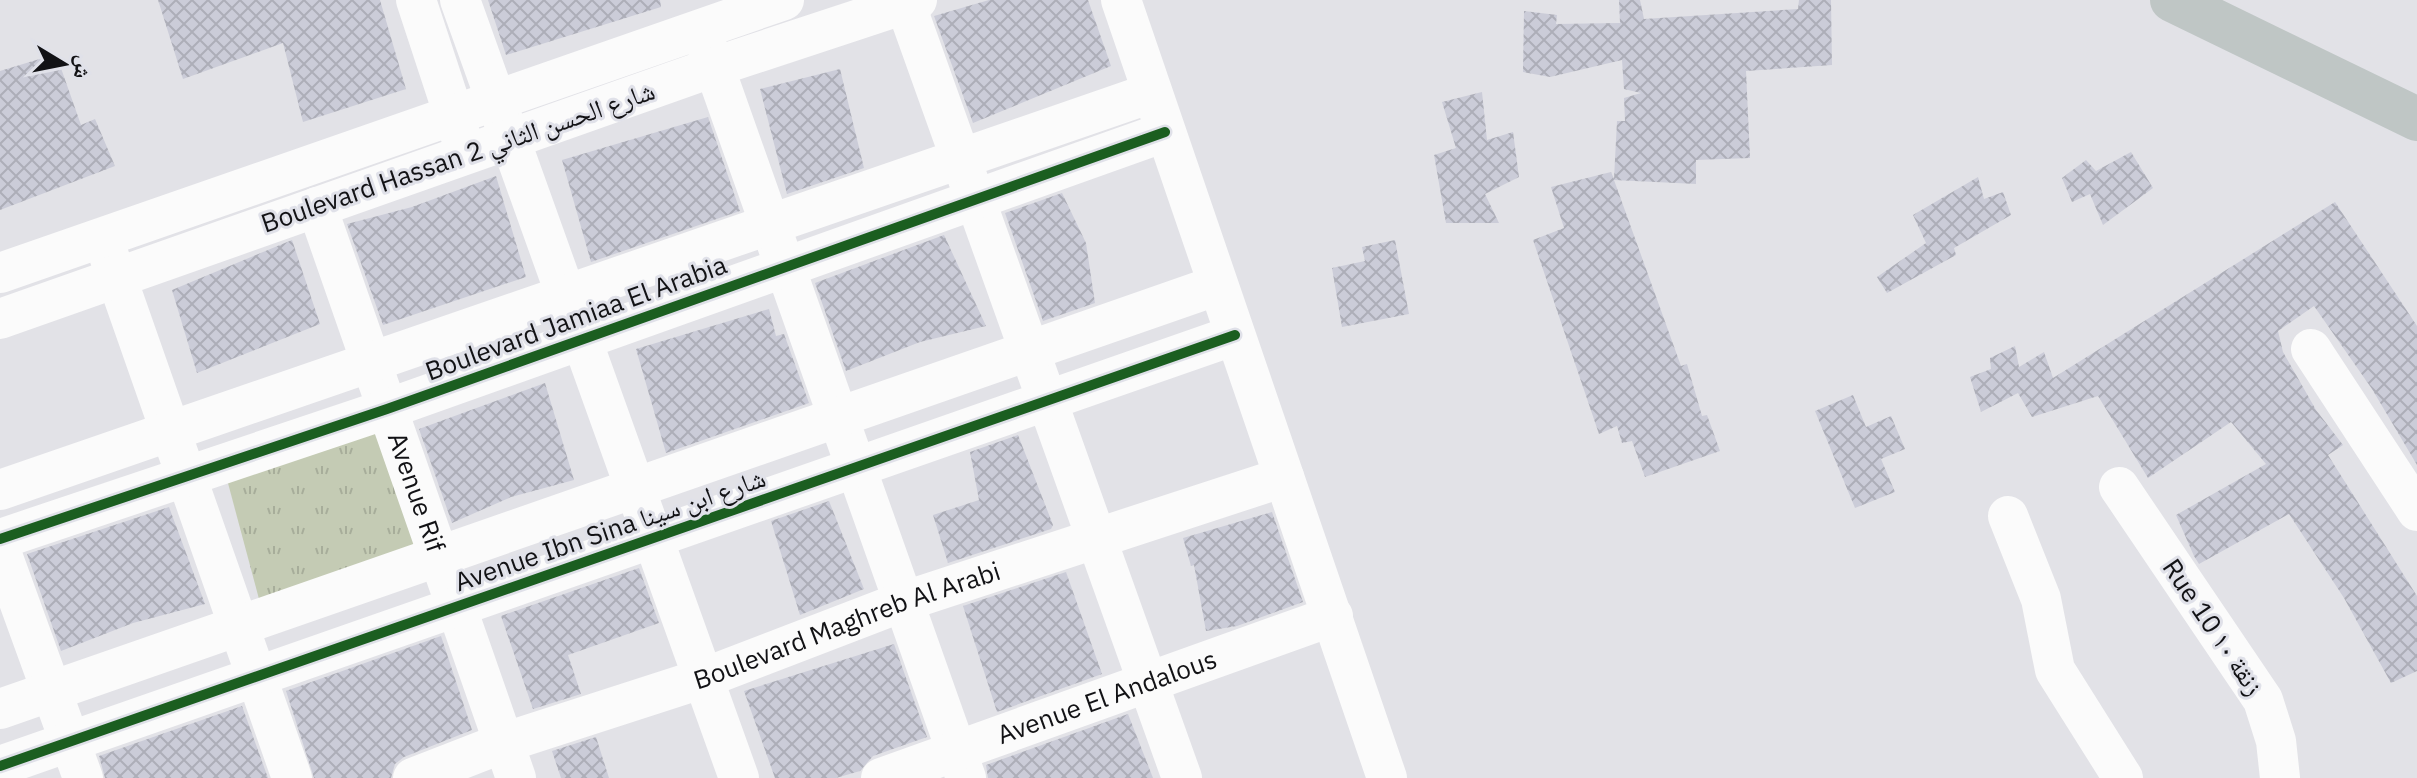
<svg xmlns="http://www.w3.org/2000/svg" width="2417" height="778" font-family="'IBM Plex Sans','Noto Naskh Arabic',sans-serif">
	<defs>
		<pattern id="park-tufts" width="24" height="20" patternUnits="userSpaceOnUse" patternTransform="scale(2)"><rect width="24" height="20" fill="#c4cbb4"/><path d="M3 7l-1-3M5 7V3M7 7l1-3M15 17l-1-3M17 17v-4M19 17l1-3" fill="none" stroke="#a7ad9a"/></pattern>
		<pattern id="building-cross-hatch" width="8" height="8" patternUnits="userSpaceOnUse" patternTransform="scale(2)"><rect width="8" height="8" fill="#cbccd8"/><path d="M0 0l8 8M0 8l8-8" fill="none" stroke="#adaeb8"/></pattern>
	</defs>
	<rect width="100%" height="100%" fill="#e2e2e7"/>
	<path fill="url(#park-tufts)" d="M379,416L427,553L259,599L225,472Z"/>
	<g fill="url(#building-cross-hatch)">
		<path d="M158,0H380L406,89L303,122L283,43L183,79Z"/>
		<path d="M488,0H660L661,7L506,55Z"/>
		<path d="M989,0H1088L1111,66L973,123L934,16Z"/>
		<path d="M1619,0H1640L1644,19L1798,9L1799,0H1831L1832,65L1746,71L1750,158L1696,160V184L1614,180L1681,366L1687,364L1702,416L1707,415L1720,451L1645,477L1632,441L1622,443L1617,426L1599,434L1533,240L1564,228L1551,187L1611,172L1614,179L1617,121H1625L1624,98L1641,93L1624,89L1622,60L1550,77L1523,72L1524,11L1557,15L1556,24L1620,23Z"/>
		<path d="M56,54L81,125L95,119L115,166L0,210V71Z"/>
		<path d="M840,69L864,168L787,194L760,89Z"/>
		<path d="M1482,92L1487,140L1513,132L1519,177L1485,194L1499,223H1446L1434,155L1456,148L1442,102Z"/>
		<path d="M708,117L740,211L591,262L562,160Z"/>
		<path d="M2131,152L2153,188L2103,225L2090,194L2072,202L2062,178L2086,160L2096,171Z"/>
		<path d="M496,176L526,277L383,325L347,224L412,207Z"/>
		<path d="M1978,177L1984,199L2003,192L2011,215L1954,248L1956,255L1887,293L1877,277L1926,243L1913,215Z"/>
		<path d="M1062,193L1086,243L1095,303L1043,321L1005,213Z"/>
		<path d="M2335,202L2417,326V465L2372,389L2314,306L2278,331L2283,352L2316,410L2343,445L2328,455L2417,596V671L2391,683L2344,598L2289,514L2199,564L2194,556L2176,515L2266,464L2231,422L2148,478L2098,396L2032,417L2018,393L1981,412L1970,377L1991,369L1990,358L2015,346L2019,367L2044,352L2053,378Z"/>
		<path d="M944,235L986,326L920,342L846,371L815,283Z"/>
		<path d="M292,240L320,324L197,373L172,290Z"/>
		<path d="M1395,240L1409,314L1342,327L1332,268L1365,261L1362,247Z"/>
		<path d="M769,309L776,336L784,334L809,403L666,453L636,349Z"/>
		<path d="M545,383L574,480L511,497L452,523L419,429Z"/>
		<path d="M1853,395L1866,427L1891,416L1905,449L1881,459L1895,492L1855,508L1815,411Z"/>
		<path d="M1018,435L1053,525L1051,529L948,563L933,515L979,500L970,452Z"/>
		<path d="M829,501L864,589L800,615L771,521Z"/>
		<path d="M169,507L205,604L133,623L61,651L27,554Z"/>
		<path d="M1272,512L1303,602L1237,626L1206,631L1194,565L1191,566L1183,538Z"/>
		<path d="M639,568L659,623L568,655L581,694L533,709L501,616Z"/>
		<path d="M1066,572L1102,674L997,712L963,606Z"/>
		<path d="M441,636L472,730L404,757L395,764L391,778H314L286,691Z"/>
		<path d="M894,644L927,737L873,756L860,771L836,778H775L744,691Z"/>
		<path d="M242,706L268,778H105L99,756Z"/>
		<path d="M1128,714L1153,778H988L986,765Z"/>
		<path d="M596,737L609,778H561L552,751Z"/>
	</g>
	<g fill="none" stroke-linecap="round" stroke-linejoin="round">
		<g stroke="#fbfbfb" stroke-width="40">
			<path d="M416,0L461,137"/>
			<path d="M460,0L739,778"/>
			<path d="M904,0L1182,778"/>
			<path d="M1121,0L1387,778"/>
			<path d="M705,41L966,778"/>
			<path id="s1" d="M317,207L516,778"/>
			<path d="M108,253L292,778"/>
			<path d="M0,273L784,0"/>
			<path d="M0,319L714,67L917,0"/>
			<path d="M2311,349L2417,511"/>
			<path d="M2119,487L2263,700L2276,741L2280,778"/>
			<path d="M0,490L1151,93"/>
			<path d="M2008,516L2041,599L2055,670L2123,778"/>
			<path d="M0,539L387,409L1165,132"/>
			<path d="M0,549L83,778"/>
			<path d="M0,709L1218,285"/>
			<path d="M0,766L1235,335"/>
			<path id="s2" d="M413,778L503,743L704,678L902,602L1284,477"/>
			<path id="s3" d="M881,778L1333,616"/>
		</g>
		<path stroke="#bfc6c5" stroke-width="44" d="M2172,0L2417,119"/>
		<defs>
			<g id="cycleway">
				<path d="M0,539L387,409L1165,132"/>
				<path d="M0,766L1235,335"/>
			</g>
		</defs>
		<use href="#cycleway" stroke="#e0e1e9" stroke-width="15"/>
		<use href="#cycleway" stroke="#1b5e20" stroke-width="10"/>
	</g>
	<g text-anchor="middle" stroke-width="6" stroke-linejoin="round" paint-order="stroke">
		<g font-size="26" fill="#121215" stroke="#e0e1e9">
			<text transform="translate(458 157) rotate(-19)" y="9">Boulevard Hassan 2 شارع الحسن الثاني</text>
			<text transform="translate(576 318) rotate(-20)" y="9">Boulevard Jamiaa El Arabia</text>
			<text dy="9" stroke="none"><textPath href="#s1" startOffset="302">Avenue Rif</textPath></text>
			<text transform="translate(610 530) rotate(-19)" y="9">Avenue Ibn Sina شارع ابن سينا</text>
			<text dy="9" stroke="none"><textPath href="#s2" startOffset="460">Boulevard Maghreb Al Arabi</textPath></text>
			<text transform="translate(2213 627) rotate(56)" y="9">Rue 10 زنقة ١٠</text>
			<text dy="9" stroke="none"><textPath href="#s3" startOffset="240">Avenue El Andalous</textPath></text>
		</g>
	</g>
	<g transform="translate(64 64) rotate(100)" stroke="#e0e1e9" stroke-width="6" paint-order="stroke">
	<path d="M0-6L14 30L0 20L-14 30Z" fill="#121215"/>
	<text y="-12" font-size="22" font-weight="bold" text-anchor="middle" fill="#121215">ش</text>
	</g>
</svg>
